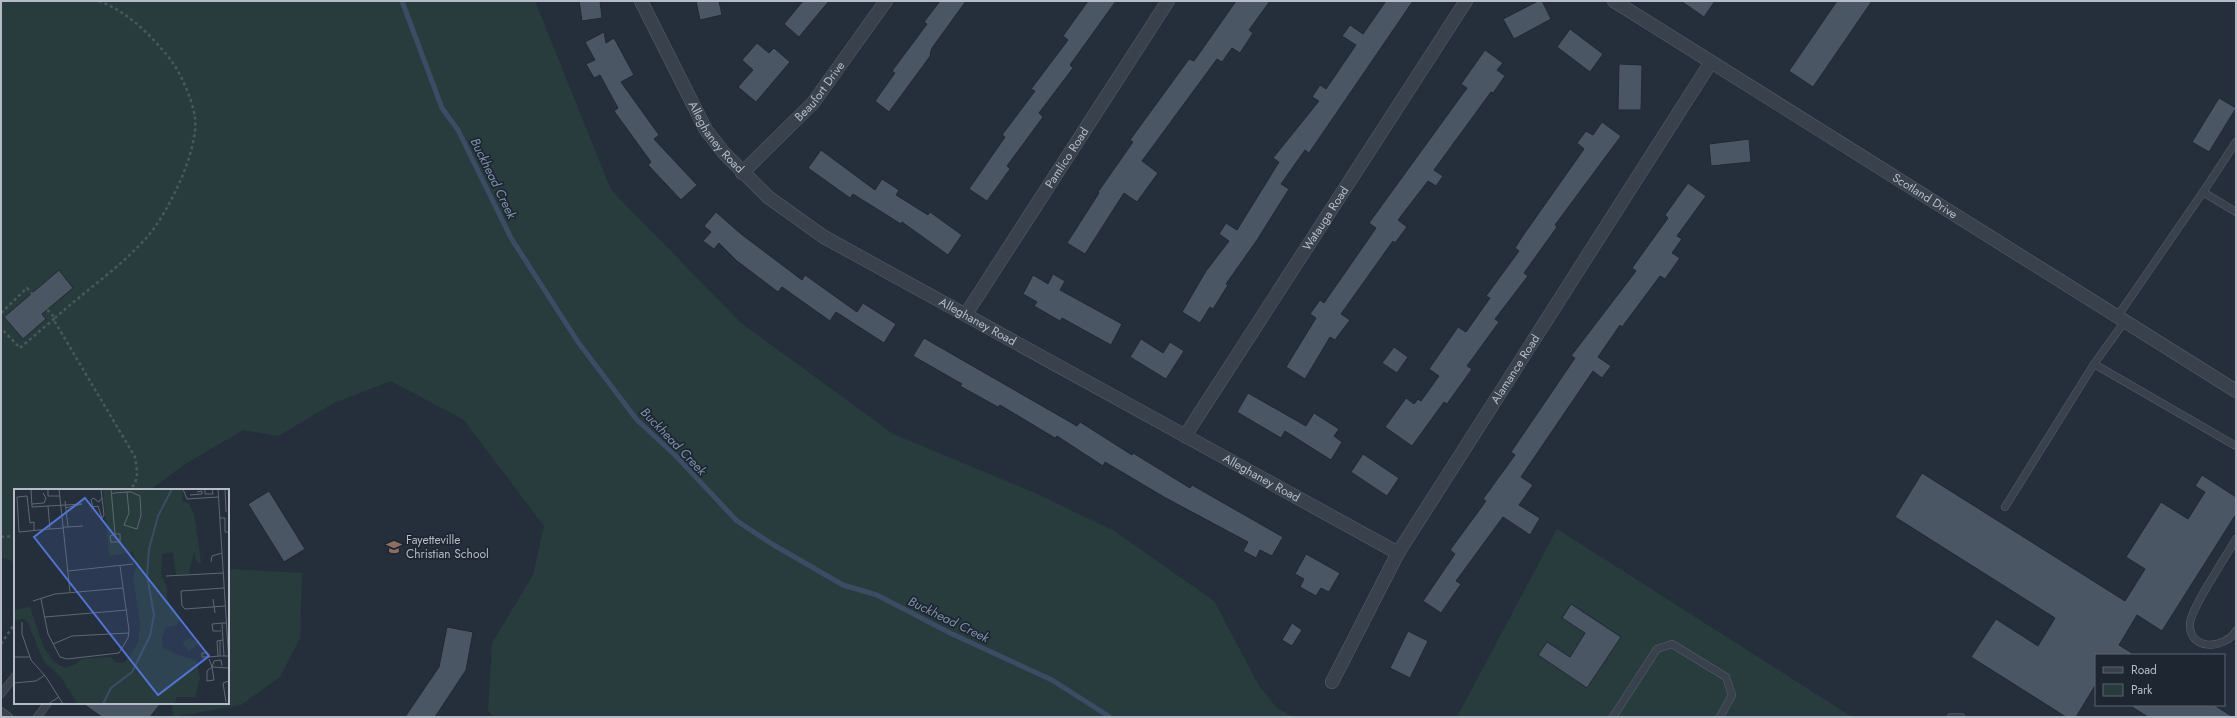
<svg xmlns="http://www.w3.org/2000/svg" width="2237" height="718" font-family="Jost,sans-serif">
	<rect width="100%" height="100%" fill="#252f3c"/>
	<g fill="#283c3e">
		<path d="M1,1H535L611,190L741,323L893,434L1035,493L1114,531L1214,601L1259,686L1277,708L1293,717H494L488,711L492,643L533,575L544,526L464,420L391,381L334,403L278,436L243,430L182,466L150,490H15V562L1,557Z"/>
		<path d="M1557,529L1852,717H1457Z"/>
		<path d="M228,569L302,573L300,638L280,677L241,705L173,717L172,703H228Z"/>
	</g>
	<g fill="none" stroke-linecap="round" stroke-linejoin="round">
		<path stroke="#3c4c64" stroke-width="5" d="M402,1L442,108L458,130L511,238L578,342L637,420L675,455L737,521L772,544L843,585L877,595L950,633L1052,680L1110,717"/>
	</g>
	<g fill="#4b5665" stroke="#202833">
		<path d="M579,1H600L602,18L582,21Z"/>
		<path d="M696,1H719L722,15L700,20Z"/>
		<path d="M803,1H829L799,37L784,24Z"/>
		<path d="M940,1H966L932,48L930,54L931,55L889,112L875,101L895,73L892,71L927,24L924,22Z"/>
		<path d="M1088,1H1116L1070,65L1073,68L1039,113L1043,117L1007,166L1010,169L987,201L969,189L1005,137L1002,135L1035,91L1031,89L1068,40L1063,36Z"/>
		<path d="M1236,1H1270L1249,30L1253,33L1240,53L1232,48L1222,62L1217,59L1142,161L1158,173L1137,202L1124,193L1085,254L1067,243L1099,193L1098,192L1133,142L1130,140L1189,59L1194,61Z"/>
		<path d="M1386,1H1413L1309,153L1305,150L1281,184L1289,189L1257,240L1226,284L1228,285L1213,309L1210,307L1200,323L1182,312L1206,271L1229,241L1219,234L1226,223L1237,230L1279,162L1273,158L1319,101L1312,97L1320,85L1326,89L1356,45L1342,36L1350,25L1363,34Z"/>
		<path d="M1538,1H1542L1551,19L1514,39L1503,19Z"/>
		<path d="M1681,1H1715L1704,17Z"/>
		<path d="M1837,1H1872L1813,87L1789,71Z"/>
		<path d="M1570,29L1603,54L1590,72L1557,47Z"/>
		<path d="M604,32L606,43L614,38L634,75L621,82L659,135L654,139L697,185L681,200L648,165L651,162L614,111L618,108L600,75L594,78L586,64L595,60L585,42Z"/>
		<path d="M757,43L769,53L774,48L790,62L756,102L738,87L753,70L742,60Z"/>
		<path d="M1485,50L1503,63L1497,70L1505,76L1493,93L1491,92L1434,170L1443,176L1436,186L1428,181L1398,220L1407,227L1395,243L1393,241L1341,314L1350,320L1335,340L1330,337L1305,379L1286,367L1316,318L1310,314L1320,300L1324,303L1376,228L1369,223L1467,88L1461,84Z"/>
		<path d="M1619,64L1642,65L1641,110H1618Z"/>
		<path d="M2219,98L2236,108L2209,152L2192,142Z"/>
		<path d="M1602,122L1621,136L1555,225L1557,227L1524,273L1528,276L1495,319L1499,322L1467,366L1472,369L1447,404L1444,402L1412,446L1385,427L1406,398L1414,404L1418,399L1421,401L1439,376L1429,369L1458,327L1466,332L1490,298L1486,296L1519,251L1515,248L1522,237L1584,149L1577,143L1586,131L1593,135Z"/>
		<path d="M1749,139L1751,162L1711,166L1709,144Z"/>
		<path d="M821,150L875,190L882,179L899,190L896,195L928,215L930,212L962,235L948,255L902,222L901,224L853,194L850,198L808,168Z"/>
		<path d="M1688,183L1706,196L1677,236L1682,239L1672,253L1680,258L1665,279L1660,276L1622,327L1620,325L1598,357L1611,366L1602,378L1593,371L1521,477L1533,485L1519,505L1540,518L1530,535L1503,517L1456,581L1461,584L1441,613L1423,601L1455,554L1450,550L1486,501L1483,499L1515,455L1511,452L1575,358L1571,356L1636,271L1632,268L1668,218L1665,215Z"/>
		<path d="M716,212L741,234L802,280L805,275L857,312L863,303L896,324L884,343L836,312L830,321L782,287L778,292L737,261L719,243L714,249L703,241L711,232L704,226Z"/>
		<path d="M59,270L73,288L42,314L46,319L23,339L4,317Z"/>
		<path d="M1053,274L1065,281L1060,290L1122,324L1111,345L1062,318L1060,321L1034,306L1037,302L1023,294L1033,275L1048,284Z"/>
		<path d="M924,338L1077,426L1080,422L1132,455L1133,453L1190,488L1192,485L1283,537L1272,556L1260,550L1256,558L1243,551L1248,542L1164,497L1105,462L1103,466L1057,436L1055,438L1000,405L998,407L960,386L962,384L913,356Z"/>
		<path d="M1141,339L1163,353L1170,342L1184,351L1166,379L1130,357Z"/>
		<path d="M1394,347L1408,357L1397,373L1382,363Z"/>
		<path d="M1248,393L1306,426L1314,413L1339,429L1334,436L1342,442L1331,460L1285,431L1281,438L1237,412Z"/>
		<path d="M1363,454L1399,478L1387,496L1351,472Z"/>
		<path d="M1922,473L2125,601L2145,569L2126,557L2161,502L2188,519L2205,492L2195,486L2202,475L2236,497V514L2162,631L2137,615L2119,645L2135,655H2096V684L2076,717H2066L1971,657L1996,619L2038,646L2055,618L1895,517Z"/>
		<path d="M269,491L305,549L284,562L248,504Z"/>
		<path d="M1306,554L1340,573L1329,592L1321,588L1316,596L1300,587L1304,579L1295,574Z"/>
		<path d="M1571,604L1621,637L1587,688L1538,655L1547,642L1570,657L1585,633L1562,618Z"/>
		<path d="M1292,623L1302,630L1292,646L1282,640Z"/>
		<path d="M447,627L473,632L466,670L435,717H405L439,667Z"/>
		<path d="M1408,631L1428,641L1410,678L1390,668Z"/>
		<path d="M82,703H161L150,717H102Z"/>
		<path d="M2129,705H2214L2233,717H2148Z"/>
	</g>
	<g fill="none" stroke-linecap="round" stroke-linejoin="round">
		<defs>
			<g id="service">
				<path d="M2203,192L2236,142"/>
				<path d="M2117,317L2203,192L2236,212"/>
				<path d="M2125,321L2094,364L2236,446"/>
				<path d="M2005,507L2094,364"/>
				<path d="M2236,539C2227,555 2191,608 2190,623C2188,651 2224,650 2236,631"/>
				<path d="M1,694L15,676"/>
				<path d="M1,711L9,717"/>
				<path d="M37,717L48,703"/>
				<path d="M1613,717L1657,649L1672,644L1726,677L1732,695L1720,717"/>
				<path d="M1951,717H1961"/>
			</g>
			<g id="minor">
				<path id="s1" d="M641,1L706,130L724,153L768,197L824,237L1398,553"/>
				<path id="s2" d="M1614,1L2236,391"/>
				<path id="s3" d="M742,173L813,103L886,1"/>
				<path id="s4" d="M966,314L1168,1"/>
				<path id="s5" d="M1185,436L1466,1"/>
				<path id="s6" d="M1332,682L1398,553L1711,62"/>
			</g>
		</defs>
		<use href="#service" stroke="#575f6a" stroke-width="8"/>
		<use href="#minor" stroke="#575f6a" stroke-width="14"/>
		<g stroke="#47595c" stroke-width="2.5" stroke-dasharray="3 3" stroke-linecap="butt">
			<path d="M99,1C128,12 151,35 170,59C181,73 192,99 195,117C199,150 169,211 148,236C121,267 86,290 55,318V322L135,457C137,470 140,481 129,490"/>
			<path d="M1,313L27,288L55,318L20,348L1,328"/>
			<path d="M1,537L15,536"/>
			<path d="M1,644L15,623"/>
		</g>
		<use href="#service" stroke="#39414c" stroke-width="7"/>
		<use href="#minor" stroke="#39414c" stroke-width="13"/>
	</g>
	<defs>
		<symbol id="school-bare" viewBox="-9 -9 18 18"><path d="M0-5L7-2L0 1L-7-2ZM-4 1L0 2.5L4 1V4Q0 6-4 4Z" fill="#8d6e63" stroke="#1e2631" stroke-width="2.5" paint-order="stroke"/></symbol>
	</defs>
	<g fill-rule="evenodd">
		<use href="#school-bare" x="383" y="536" width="22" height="22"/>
	</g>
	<g text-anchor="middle" stroke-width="3.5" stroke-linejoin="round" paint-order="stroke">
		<g font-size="12" fill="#b5bcc7" stroke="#1e2631">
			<text dy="4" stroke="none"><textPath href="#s3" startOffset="113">Beaufort Drive</textPath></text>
			<text dy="4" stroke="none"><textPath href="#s1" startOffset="156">Alleghaney Road</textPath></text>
			<text dy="4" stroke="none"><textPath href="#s4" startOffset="186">Pamlico Road</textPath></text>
			<text dy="4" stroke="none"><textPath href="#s2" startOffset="367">Scotland Drive</textPath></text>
			<text dy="4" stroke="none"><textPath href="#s5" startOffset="259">Watauga Road</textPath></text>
			<text dy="4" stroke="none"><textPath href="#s1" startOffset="480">Alleghaney Road</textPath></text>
			<text dy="4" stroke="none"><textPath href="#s6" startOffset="363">Alamance Road</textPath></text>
			<text dy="4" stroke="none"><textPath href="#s1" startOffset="804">Alleghaney Road</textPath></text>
		</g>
		<g font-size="12" fill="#b5bcc7" stroke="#1e2631" text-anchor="start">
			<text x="406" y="544">Fayetteville<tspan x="406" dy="14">Christian School</tspan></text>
		</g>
		<g font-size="13" font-style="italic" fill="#7e92ad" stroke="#1e2631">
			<text transform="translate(494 178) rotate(64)" y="5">Buckhead Creek</text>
			<text transform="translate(674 441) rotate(46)" y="5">Buckhead Creek</text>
			<text transform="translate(949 619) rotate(26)" y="5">Buckhead Creek</text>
		</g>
	</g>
	<g transform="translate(14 489)">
		<rect width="215" height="215" fill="#252f3c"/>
		<path d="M89,0H169L168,11L175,15L180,25L187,73L185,75L182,71L180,63L175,85L162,86L159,63L148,65L147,86L153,99V110L167,130L162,136L151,139L148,150L149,158L161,165L182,171L186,189L181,208H163L160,215H64L46,187L30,173L14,134L10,130L0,131V121L16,118L29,157L40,173L51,179L60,176L68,170L96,168L103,174H109L115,168L124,153L126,136L119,87L123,77L119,63L95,67ZM176,149L185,154L175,163L168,153Z" fill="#283c3e"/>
		<path fill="none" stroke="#3c4c64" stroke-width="2" d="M89,215L97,199L118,183L136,147L140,126L133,86L135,60L144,27L158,0"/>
		<path fill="none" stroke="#5f6774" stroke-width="1" d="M17,0L18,18L34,17M34,0V7H46M45,0L56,103M87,0L90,26L88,29L84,17L79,18L77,11L79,9L85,13L88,9M97,0L101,45L96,47L97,53H106V45H101M169,0L173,10L204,8M191,0V5H199L198,0M204,0L215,175M211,0L212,23M98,5L100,4L113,3H117L126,7L127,26L123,40L110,36L115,24L113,3M176,6L188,5V2L183,3M18,15L30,14L32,9L29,4M206,29H211V43H215M49,38H54L51,12M54,38L69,37M49,39L36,40L34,17L68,15L51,19M20,41V33L16,34L13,7L3,8L5,43L36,40M197,73L198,67L208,64M54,82L119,75M152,87L209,84M210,99L167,102L168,117L171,120L211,117M27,110L34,145L46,168L53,170L105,164L114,149L115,141L106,77M199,110L201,124M19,112L41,105L109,99M31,128L113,121M8,133V145L17,171L32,188L49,215M207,142H199L198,135L208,134M209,151L208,134H212M206,152V167M39,155L58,147L115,144M204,167L203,152L209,151L210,167M0,168H16M194,168V164H188V168H194L206,167H214M195,170L198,178L200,191L193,192V182L198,178M208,177L207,171L200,172L198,178L215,179M0,194L22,192L31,186M212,213L209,194L215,192M34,215L45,208"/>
		<path fill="#5274d2" fill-opacity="0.15" stroke="#5274d2" stroke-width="2" d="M71,9L195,167L144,206L20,48Z"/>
		<rect width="215" height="215" fill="none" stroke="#b5bcc7" stroke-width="2"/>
	</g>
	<rect width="2237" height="718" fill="none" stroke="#b5bcc7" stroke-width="4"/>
	<rect x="2095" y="654" width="130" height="52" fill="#1e2631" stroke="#5a626d"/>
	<rect x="2103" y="667" width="20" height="6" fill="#39414c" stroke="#5a626d"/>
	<text x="2131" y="674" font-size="12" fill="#b5bcc7">Road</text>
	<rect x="2103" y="684" width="20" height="12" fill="#283c3e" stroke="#5a626d"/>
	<text x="2131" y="694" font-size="12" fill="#b5bcc7">Park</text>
</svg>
